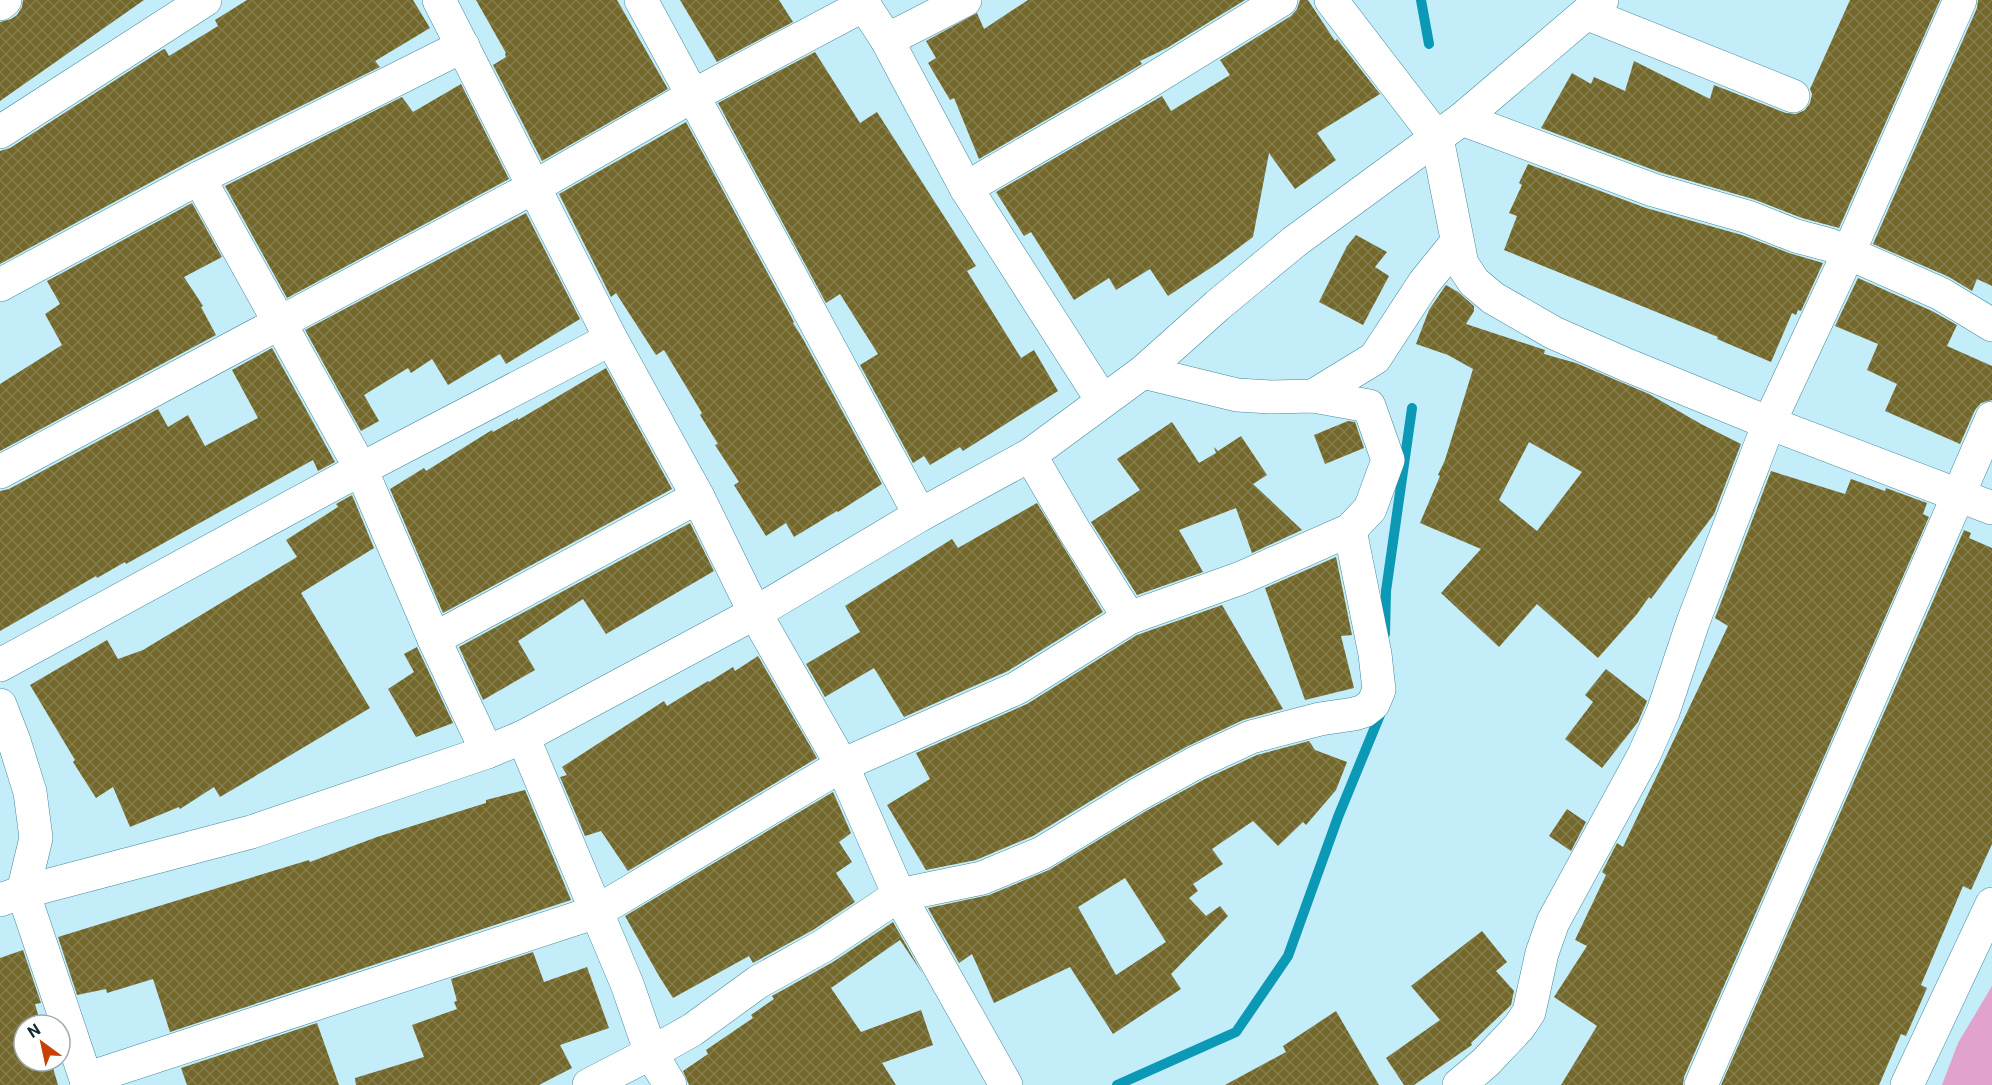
<svg xmlns="http://www.w3.org/2000/svg" width="1992" height="1085" font-family="Roboto,sans-serif">
	<defs>
		<pattern id="building-cross-hatch" width="8" height="8" patternUnits="userSpaceOnUse" patternTransform="scale(1.5)"><rect width="8" height="8" fill="#73672a"/><path d="M0 0l8 8M0 8l8-8" fill="none" stroke="#847d50"/></pattern>
	</defs>
	<rect width="100%" height="100%" fill="#c4edfa"/>
	<path fill="#e2a2ce" d="M1992,986V1085H1942L1958,1043Z"/>
	<g fill="none" stroke-linecap="round" stroke-linejoin="round">
		<g stroke="#0b99b6" stroke-width="10">
			<path d="M1421,0L1429,44"/>
			<path d="M1385,634L1386,591L1412,408"/>
			<path d="M1117,1085L1236,1032L1288,956L1338,817L1382,710"/>
		</g>
	</g>
	<g fill="url(#building-cross-hatch)" fill-rule="evenodd">
		<path d="M23,0H144L0,101V22L11,19L17,15L22,7Z"/>
		<path d="M247,0H413L430,28L375,61L380,67L190,161L0,264V151L10,148L162,50L165,49L169,56L218,26L215,20Z"/>
		<path d="M476,0H617L668,89L542,161L493,65L506,57L505,54L506,53Z"/>
		<path d="M680,0H779L793,22L717,62Z"/>
		<path d="M1028,0H1245L1167,48L1140,61L1142,64L1125,74L979,159L954,98L950,100L928,63L936,58L926,41L977,13L984,29Z"/>
		<path d="M1300,0H1308L1335,41L1337,39L1380,94L1317,133L1336,160L1295,189L1269,153L1253,237L1218,263L1168,296L1150,269L1116,290L1109,278L1074,300L1031,232L1024,236L996,192L1162,96L1171,111L1230,75L1220,60L1291,16L1297,9Z"/>
		<path d="M1850,0H1940L1839,228L1802,218L1753,199L1659,172L1541,128L1572,73L1591,84L1594,77L1625,91L1634,61L1710,99L1714,85L1786,113L1796,114L1805,110L1810,103L1812,94L1810,89Z"/>
		<path d="M1978,0H1992V286L1977,279L1972,291L1949,277L1873,244L1977,8Z"/>
		<path d="M815,52L860,123L877,112L976,266L967,271L1021,358L1034,350L1058,391L963,451L960,447L930,465L924,456L913,463L860,365L878,354L840,294L826,303L718,103Z"/>
		<path d="M461,84L509,179L287,298L225,186L402,97L413,112Z"/>
		<path d="M686,122L794,322L793,323L803,339L882,484L838,512L837,511L794,537L786,523L766,536L734,485L739,482L715,445L718,444L700,415L702,413L664,350L656,355L616,293L611,297L559,194Z"/>
		<path d="M1528,164L1646,208L1742,235L1789,253L1823,263L1801,311L1798,310L1796,315L1792,313L1771,362L1717,339L1718,337L1504,250L1517,216L1509,213L1522,185L1519,183Z"/>
		<path d="M192,203L222,257L184,277L203,306L201,307L216,335L0,451V384L62,345L45,314L60,304L47,281Z"/>
		<path d="M526,213L580,319L506,364L500,354L448,385L432,359L411,373L408,368L364,395L379,421L361,431L305,330Z"/>
		<path d="M1356,235L1387,252L1375,267L1389,276L1363,325L1319,302L1347,246Z"/>
		<path d="M1858,278L1932,311L1957,325L1947,346L1992,366V400L1981,403L1975,410L1960,444L1885,411L1897,384L1867,370L1878,344L1835,326Z"/>
		<path d="M1446,285L1458,292L1474,306V311L1466,324L1545,350L1544,354L1576,363L1649,394L1701,424L1741,444L1714,514L1651,599L1649,597L1637,614L1598,658L1537,604L1499,647L1441,593L1481,549L1420,523L1440,476L1438,475L1445,460L1473,369L1448,355L1416,344L1429,310ZM1529,442L1582,472L1537,531L1499,500Z"/>
		<path d="M272,348L335,462L318,471L313,460L126,564L125,562L97,578L96,576L0,631V491L9,489L158,409L168,427L188,415L205,446L258,418L232,370Z"/>
		<path d="M606,368L672,489L443,613L390,489L424,468L426,471L492,430L493,432L518,418V420Z"/>
		<path d="M1348,421L1355,422L1364,448L1325,464L1314,435Z"/>
		<path d="M1172,422L1199,463L1216,453L1214,447L1218,451L1241,436L1267,475L1253,484L1302,530L1252,553L1236,508L1179,530L1203,572L1137,595L1091,522L1140,490L1117,459Z"/>
		<path d="M1771,471L1845,494L1851,479L1885,491L1886,488L1927,503L1923,514L1929,517L1684,1077L1683,1085H1561L1597,1026L1554,997L1587,946L1575,940L1606,875L1602,872L1617,843L1623,847L1728,626L1715,618Z"/>
		<path d="M352,495L374,548L301,593L370,708L220,797L214,787L180,809L179,807L130,827L113,787L96,798L73,762L75,760L30,685L107,640L118,659L143,650L297,557L286,540L338,507L336,504Z"/>
		<path d="M1037,503L1103,612L1008,671L904,717L874,668L825,697L806,664L860,632L845,606L952,539L958,548Z"/>
		<path d="M690,523L714,571L606,634L583,599L518,641L535,670L483,700L459,647Z"/>
		<path d="M1964,530L1971,533L1969,538L1992,548V844L1971,890L1963,886L1921,985L1927,988L1906,1036L1901,1034L1879,1085H1721Z"/>
		<path d="M1336,557L1352,635L1341,636L1354,688L1305,700L1265,588Z"/>
		<path d="M1222,605L1283,709L1243,720L1188,746L1127,779L1033,836L976,860L926,870L887,805L930,779L916,753L1027,704L1137,635Z"/>
		<path d="M417,647L453,723L416,737L388,689L414,672L404,654Z"/>
		<path d="M758,656L817,758L628,871L601,831L585,836L560,777L567,775L562,767L664,701L667,706L708,681L709,682L733,667L735,671Z"/>
		<path d="M1606,669L1647,701L1638,722L1602,768L1565,739L1593,702L1585,695Z"/>
		<path d="M1309,741L1315,750L1347,762L1336,790L1306,825L1303,822L1278,846L1253,821L1212,849L1223,864L1193,884L1198,891L1189,898L1206,916L1220,906L1228,916L1171,974L1181,989L1113,1034L1070,967L994,1003L972,954L959,963L928,908L989,895L1049,870L1146,811L1205,779L1257,755ZM1125,878L1166,942L1116,975L1078,907Z"/>
		<path d="M525,790L571,900L170,1032L153,979L107,993L106,989L77,995L58,937L309,860L310,862L377,837L486,803V800Z"/>
		<path d="M833,792L851,833L839,842L852,862L836,873L855,902L813,930L753,963L749,956L673,998L659,976L625,916Z"/>
		<path d="M1567,809L1586,822L1571,851L1549,836Z"/>
		<path d="M893,922L922,973L900,940L831,988L861,1032L921,1010L933,1045L882,1063L896,1085H689L683,1071L708,1054L706,1050L753,1018L751,1015L774,999L772,996L833,962Z"/>
		<path d="M1482,931L1507,962L1496,971L1514,991L1511,1005L1471,1043L1472,1045L1414,1085H1404L1386,1058L1440,1020L1411,986Z"/>
		<path d="M23,950L41,1003L35,1004L41,1025H24V1061H51L58,1085H0V958Z"/>
		<path d="M533,952L544,982L587,967L609,1028L560,1045L572,1068L539,1085H356L355,1078L424,1057L412,1025L457,1009L454,1002L457,1001L451,979Z"/>
		<path d="M1336,1011L1379,1085H1225L1286,1052L1283,1046Z"/>
		<path d="M317,1023L339,1085H187L181,1068Z"/>
	</g>
	<g fill="none" stroke-linecap="round" stroke-linejoin="round">
		<defs>
			<g id="minor">
				<path d="M439,0L611,339L698,497L755,613L842,765L899,895L1006,1085"/>
				<path d="M641,0L920,515"/>
				<path d="M861,0L887,40L966,188L1102,400"/>
				<path d="M1331,0L1437,138L1462,264L1474,282L1493,298L1554,333L1627,365L1769,423L1992,508"/>
				<path d="M0,4L5,0"/>
				<path d="M1588,14L1793,96"/>
				<path d="M887,40L965,0"/>
				<path d="M1462,119L1653,190L1748,217L1796,236L1830,245L1941,294L1992,325"/>
				<path d="M0,132L205,0"/>
				<path d="M199,178L361,469L434,639"/>
				<path d="M966,188L1135,90L1281,0"/>
				<path d="M0,285L199,178L463,46"/>
				<path d="M1313,396L1375,358L1424,283L1457,242"/>
				<path d="M1030,455L1074,530L1129,618"/>
				<path d="M0,472L534,187L694,95L864,5"/>
				<path d="M0,665L361,469L611,339"/>
				<path d="M0,705L14,741L30,792L36,838L23,892L88,1085"/>
				<path d="M523,737L627,984L651,1053L670,1085"/>
				<path d="M487,752L434,639L698,497"/>
				<path d="M0,900L23,892L251,832L487,752L523,737L755,613L920,515L1030,455L1143,372L1218,305L1294,242L1462,119L1602,0"/>
				<path d="M86,1079L596,912L842,765L1017,688L1129,618L1241,578L1350,530L1370,509L1388,460L1369,406L1313,396L1271,397L1237,395L1143,372"/>
				<path d="M589,1085L651,1053L692,1030L758,982L823,946L899,895L982,878L1042,853L1137,795L1197,762L1251,737L1320,719L1354,714L1364,711L1373,704L1379,690L1375,654L1350,530"/>
				<path d="M1459,1085L1486,1062L1519,1027L1529,1012L1542,953L1553,922L1644,755L1663,712L1693,622L1769,423L1848,254L1960,0"/>
				<path d="M1701,1085L1992,418"/>
				<path d="M1907,1085L1992,904"/>
			</g>
		</defs>
		<use href="#minor" stroke="#438a9d" stroke-width="34"/>
		<use href="#minor" stroke="#fff" stroke-width="33"/>
	</g>
	<g transform="translate(42 1043) rotate(327)"><circle r="28" fill="#ffffff" stroke="#9fabae" stroke-width="1.5"/>
	<path d="M0-4.5L10 22L0 15L-10 22Z" fill="#c74004"/>
	<text y="-9" font-size="16" font-weight="bold" text-anchor="middle" fill="#0e2c35">N</text>
	</g>
</svg>
